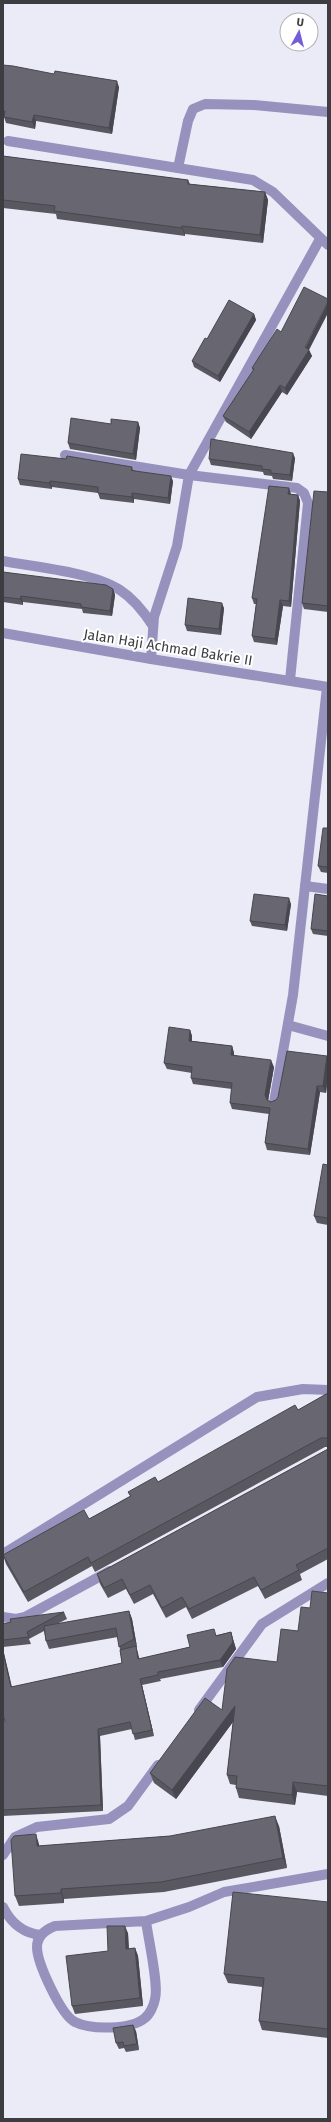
<svg xmlns="http://www.w3.org/2000/svg" width="331" height="2122" font-family="'Fira Sans',sans-serif">
	<rect width="100%" height="100%" fill="#ebebf7"/>
	<g fill="none" stroke-linecap="round" stroke-linejoin="round">
		<g stroke="#9692bd" stroke-width="10">
			<path d="M8,141L253,180L273,192L328,245"/>
			<path d="M178,168L188,121L193,109L205,104L254,105L328,112"/>
			<path d="M65,455L189,475L297,488L304,493L308,503L290,680"/>
			<path d="M3,561C35,567 93,572 120,590C134,599 144,612 153,626"/>
			<path d="M3,633L151,659L328,687"/>
			<path d="M151,659L154,617L177,546L189,475L320,239"/>
			<path d="M305,886L328,889"/>
			<path d="M288,1025L328,1036"/>
			<path d="M274,1102L293,995L327,687"/>
			<path d="M3,1554L257,1397L303,1389L328,1390"/>
			<path d="M3,1617L16,1619L25,1617L110,1571"/>
			<path d="M199,1710L262,1624L328,1583"/>
			<path d="M3,1855L15,1837L37,1827L109,1819L128,1806L158,1765"/>
			<path d="M3,1907C11,1923 23,1933 40,1935"/>
			<path d="M146,1921L55,1926C45,1930 37,1936 37,1947C37,1963 61,2015 75,2022C91,2030 131,2030 145,2018C150,2014 154,2005 155,1999C159,1985 148,1938 146,1921L189,1907L224,1892L328,1874"/>
		</g>
	</g>
	<g fill="#595861">
		<path d="M3,65L119,87L112,134L36,121L35,129L6,123L4,117H3Z"/>
		<path d="M3,156L188,180L190,184L265,192L268,200L263,243L185,234V236L57,219L56,214L3,208Z"/>
		<path d="M254,314L256,320L220,382L194,367L192,361L207,339Z"/>
		<path d="M309,350L312,356L287,395L282,392L251,439L226,422L223,416L253,371L252,368Z"/>
		<path d="M138,422L140,428L136,460L70,449L68,443L111,424Z"/>
		<path d="M295,458L292,481L273,479L272,476L264,475L263,472L211,465L209,459Z"/>
		<path d="M66,459L132,467L133,470L173,481L170,504L134,499V503L100,499L98,493L52,487V489L20,485L18,479Z"/>
		<path d="M328,492V612L304,609L302,603Z"/>
		<path d="M291,494L298,495L300,501L291,607L283,606L277,645L254,642L252,636L256,604H254L252,598Z"/>
		<path d="M3,572L113,589L115,595L112,616L83,613L82,609L23,602V605L3,602Z"/>
		<path d="M224,608L221,635L187,631L185,625Z"/>
		<path d="M328,828V873L321,872L318,866Z"/>
		<path d="M328,896V936L313,934L311,929Z"/>
		<path d="M291,904L287,931L252,926L250,921Z"/>
		<path d="M190,1030L192,1036V1041L232,1046L234,1053V1055L274,1067L268,1101L271,1102L276,1100L327,1056L328,1058V1075L326,1093L320,1092L310,1155L267,1150L265,1143L269,1114L232,1109L230,1103L232,1089L193,1084L191,1078L192,1073L167,1069L164,1063Z"/>
		<path d="M328,1165V1225L317,1223L314,1216Z"/>
		<path d="M328,1393V1447H325L95,1572L92,1566L28,1602L6,1564L3,1555L89,1519L130,1496L128,1492L158,1482L298,1410Z"/>
		<path d="M328,1449V1559L300,1574L302,1580L265,1599L258,1586L192,1619L186,1607L166,1618L153,1594L134,1604L126,1589L108,1598L100,1584L97,1574Z"/>
		<path d="M328,1593V1796L297,1792L295,1805L239,1798L236,1788V1785L230,1784L227,1775L233,1722L176,1799L154,1783L150,1773L277,1662L298,1631L310,1608Z"/>
		<path d="M129,1611L132,1619L137,1647L136,1648L139,1659L190,1647L217,1635L231,1632L233,1639L236,1649L223,1667L160,1679L161,1681L142,1685L154,1736L135,1740L132,1729L100,1736L103,1811L3,1816V1722L5,1721L3,1716V1649L12,1687L122,1663L118,1637L49,1649L46,1641L44,1631L29,1639L31,1644L3,1647V1624L64,1612L67,1619L57,1624Z"/>
		<path d="M279,1826L287,1868L164,1892L64,1899V1903L19,1906L15,1896L39,1844V1846L170,1836Z"/>
		<path d="M328,1902V2038L262,2030L259,2021L262,1987L228,1983L224,1974Z"/>
		<path d="M128,1933L129,1949L135,1948L138,1956L143,2006L75,2014L72,2006L108,1951Z"/>
		<path d="M136,2031L139,2050L126,2052L124,2048L119,2049L116,2043Z"/>
	</g>
	<g fill="#48474f">
		<path d="M117,81L119,87L112,134L109,128Z"/>
		<path d="M34,115L36,121L35,129L32,122Z"/>
		<path d="M265,192L268,200L263,243L260,235Z"/>
		<path d="M182,226L185,234V236L182,228Z"/>
		<path d="M328,302V313L309,350L312,356L287,395L285,388Z"/>
		<path d="M254,314L256,320L220,382L218,376Z"/>
		<path d="M280,385L282,392L251,439L249,432Z"/>
		<path d="M138,422L140,428L136,460L133,454Z"/>
		<path d="M293,453L295,458L292,481L290,475Z"/>
		<path d="M171,476L173,481L170,504L168,498Z"/>
		<path d="M50,481L52,487V489L49,483Z"/>
		<path d="M289,488L291,494L290,500L288,494Z"/>
		<path d="M132,493L134,499V503L132,497Z"/>
		<path d="M298,495L300,501L291,607L289,601Z"/>
		<path d="M113,589L115,595L112,616L110,611Z"/>
		<path d="M21,596L23,602V605L20,599Z"/>
		<path d="M280,600L283,606L277,645L275,639Z"/>
		<path d="M222,603L224,608L221,635L219,629Z"/>
		<path d="M289,898L291,904L287,931L285,925Z"/>
		<path d="M190,1030L192,1036L191,1047L189,1041Z"/>
		<path d="M232,1046L234,1053L233,1061L231,1055Z"/>
		<path d="M327,1056L328,1058V1075L326,1093L323,1086Z"/>
		<path d="M271,1060L274,1067L268,1101L265,1095Z"/>
		<path d="M317,1086L320,1092L310,1155L308,1149Z"/>
		<path d="M129,1611L132,1619L137,1647L134,1639Z"/>
		<path d="M231,1632L233,1639L236,1649L223,1667L220,1660Z"/>
		<path d="M136,1646L138,1653L141,1666L138,1659Z"/>
		<path d="M3,1649L13,1694L11,1687L3,1653Z"/>
		<path d="M140,1679L142,1685L154,1736L152,1730Z"/>
		<path d="M235,1706L238,1715L176,1799L172,1790Z"/>
		<path d="M98,1729L100,1736L103,1811L101,1805Z"/>
		<path d="M293,1782L297,1792L295,1805L292,1795Z"/>
		<path d="M275,1816L279,1826L287,1868L283,1858Z"/>
		<path d="M36,1834L39,1844L40,1855L37,1846Z"/>
		<path d="M61,1889L64,1899V1903L61,1893Z"/>
		<path d="M125,1926L128,1933L129,1957L126,1949Z"/>
		<path d="M135,1948L138,1956L143,2006L140,1998Z"/>
		<path d="M133,2025L136,2031L139,2050L137,2044Z"/>
	</g>
	<g fill="#676671" stroke="#48474f">
		<path d="M3,65L13,66L54,74L55,71L117,81L109,128L34,115L32,122L4,117L5,111H3Z"/>
		<path d="M3,156L188,180V184L265,192L260,235L182,226V228L54,211L55,206L3,200Z"/>
		<path d="M304,287L328,299V302L305,347L309,350L285,388L280,385L249,432L223,416L254,369L252,368L277,329L281,332Z"/>
		<path d="M229,300L254,314L218,376L192,361L205,338L207,339Z"/>
		<path d="M71,418L111,424V419L138,422L133,454L68,443Z"/>
		<path d="M211,439L293,453L290,475L271,473V470L262,469V466L209,459Z"/>
		<path d="M21,454L66,459L67,456L132,467L131,470L135,471L171,476L168,498L132,493V497L98,493V487L50,481L49,483L18,479Z"/>
		<path d="M269,486L289,488L288,494L298,495L289,601L280,600L275,639L252,636L257,599L252,598Z"/>
		<path d="M314,491L328,492V606L302,603Z"/>
		<path d="M3,572L106,585L113,589L110,611L81,607V604L21,596L20,599L3,597Z"/>
		<path d="M188,598L222,603L219,629L185,625Z"/>
		<path d="M323,828H328V867L318,866Z"/>
		<path d="M254,894L289,898L285,925L250,921Z"/>
		<path d="M315,894L328,896V931L311,929Z"/>
		<path d="M169,1027L190,1030L189,1041L232,1046L231,1055L271,1060L265,1095L267,1100L271,1102L276,1100L278,1097L287,1051L327,1056L323,1086H317L308,1149L265,1143L270,1108L230,1103L232,1083L191,1078L192,1067L164,1063Z"/>
		<path d="M323,1164L328,1165V1218L314,1216Z"/>
		<path d="M328,1393V1438H321L91,1563L88,1557L24,1592L3,1555L84,1510L89,1519L131,1496L128,1492L155,1477L158,1482L295,1405L298,1410Z"/>
		<path d="M328,1449V1548L296,1565L299,1570L261,1590L254,1577L189,1609L182,1597L162,1608L150,1585L130,1595L122,1579L104,1588L97,1574Z"/>
		<path d="M312,1591L328,1593V1786L293,1782L292,1795L236,1788L237,1776L227,1775L235,1706L172,1790L150,1773L205,1698L222,1710L227,1669L235,1657L277,1662L281,1629L298,1631L301,1607L310,1608Z"/>
		<path d="M129,1611L134,1639L119,1647L116,1628L46,1641L44,1626Z"/>
		<path d="M64,1612L27,1632L29,1637L3,1640V1624L11,1622L10,1619Z"/>
		<path d="M214,1629L216,1636L231,1632L233,1642L220,1660L158,1672V1675L140,1679L152,1730L133,1734L130,1722L98,1729L101,1805L3,1810V1722L5,1721L3,1716V1653L11,1687L122,1663L120,1650L136,1646L138,1659L190,1647L187,1635Z"/>
		<path d="M275,1816L283,1858L161,1882L61,1889V1893L15,1896L11,1840L14,1836L36,1834L37,1846L170,1836Z"/>
		<path d="M233,1892L328,1902V2029L259,2021L264,1978L224,1974Z"/>
		<path d="M107,1926H125L126,1949L135,1948L140,1998L72,2006L66,1956L108,1951Z"/>
		<path d="M133,2025L137,2044L124,2046L123,2042L116,2043L113,2028Z"/>
	</g>
	<g text-anchor="middle" stroke-width="4" stroke-linejoin="round" paint-order="stroke">
		<g font-size="14" fill="#3c3c41" stroke="#fff">
			<text transform="translate(168 647) rotate(9)" y="5">Jalan Haji Achmad Bakrie II</text>
		</g>
	</g>
	<rect width="331" height="2122" fill="none" stroke="#3c3c41" stroke-width="8"/>
	<g transform="translate(299 32) rotate(7)"><circle r="19" fill="#ffffff" stroke="#b1b1b3"/>
	<path d="M0-3L7 15L0 10L-7 15Z" fill="#755dd8"/>
	<text y="-6" font-size="11" font-weight="bold" text-anchor="middle" fill="#3c3c41">U</text>
	</g>
</svg>
